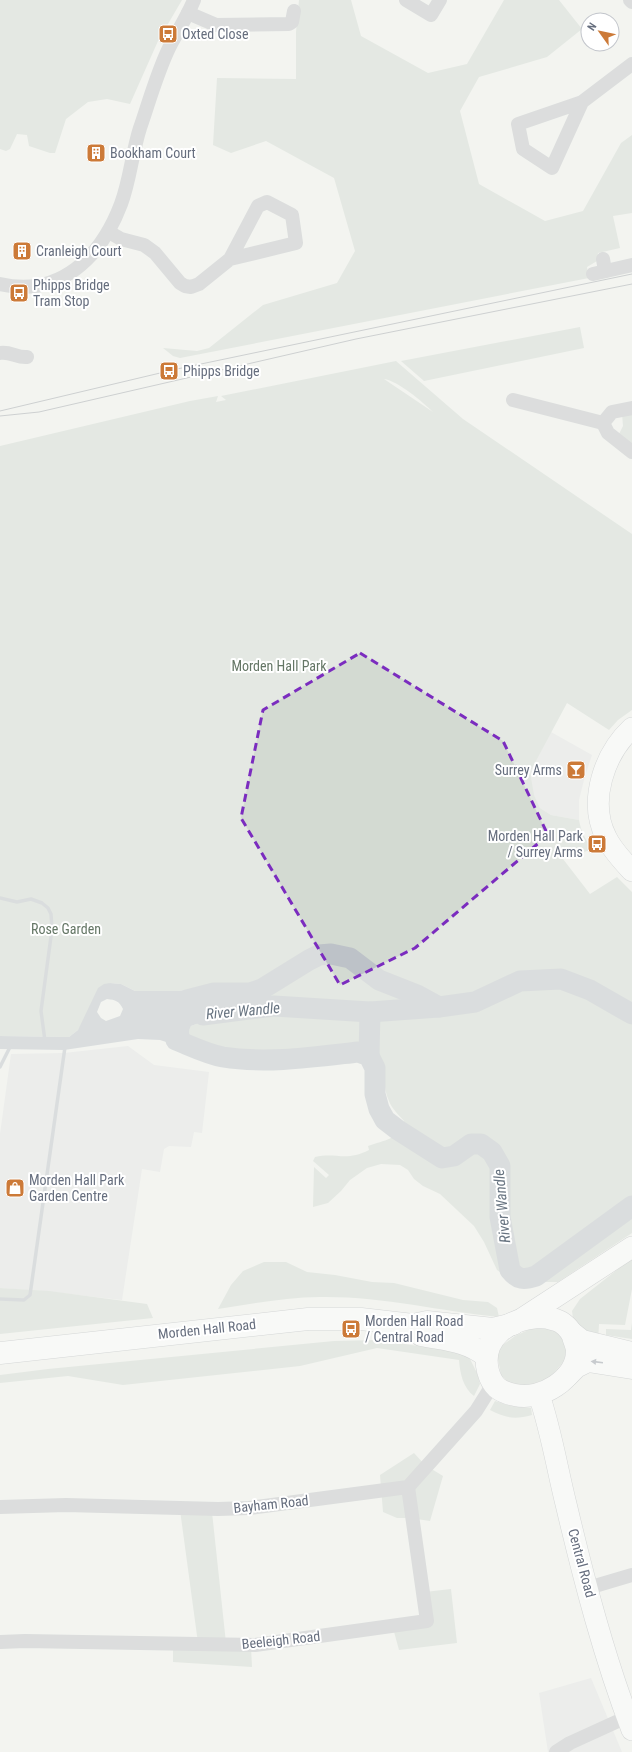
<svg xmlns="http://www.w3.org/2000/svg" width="632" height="1752" font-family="'Roboto Condensed',sans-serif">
	<rect width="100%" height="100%" fill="#f3f4f0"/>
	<g fill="#e4e4e4">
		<path d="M582,674L551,732L592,755L585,776L579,800V820L551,815L540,808L504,733Z"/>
		<path d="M128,1046L154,1065L209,1072L202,1133L194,1132L191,1147L169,1146L164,1149L160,1172L142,1169L122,1300L42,1291L0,1288V1134L11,1054L64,1053Z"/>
		<path d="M591,1678L622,1752H548L539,1693Z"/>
	</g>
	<g fill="#d3dad2" fill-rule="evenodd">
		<path d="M0,0H182L158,41L130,104L107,99L88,102L66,119L55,153H50L29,146L27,135L17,134L10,149L6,151L0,149Z"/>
		<path d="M299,0H351L361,36L428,73L467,64L504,0H559L582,29L547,57L479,77L460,111L479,184L545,221L583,211L621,143L632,135V213L613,216L620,248L598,253L597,261L587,267L589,278L180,358L173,356L163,348L197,351L209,348L263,305L337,283L355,251L334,178L266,141L231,153L213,145L217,78L296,79V32Z"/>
		<path d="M580,327L584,348L424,381L401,361Z"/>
		<path d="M396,361L463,419L632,534V710L618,720L609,730L567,703L530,772L534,795L540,808L551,815L579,820C581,831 585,840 593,849L563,859L590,894L617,877L632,892V1233L558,1282H542L526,1285L516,1283L497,1270L484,1242L474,1226L440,1194L423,1186L414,1179L408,1170L400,1165L381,1164L367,1168L350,1180L341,1191L328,1203L313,1207L314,1167L326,1178L329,1175L313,1161L315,1157C336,1152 346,1162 369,1150L368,1146C385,1140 398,1140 404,1121C399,1115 392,1109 389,1101C379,1077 392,1066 365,1046H353C328,1048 304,1052 279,1053C265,1054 173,1053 191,1026L231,1011L209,1010L196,1006L195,1003C199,998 208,997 213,992L204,988L178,991H135L121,984L110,983L78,1030L69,1037L0,1036V446L190,401L218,396L216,402L226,400L221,396ZM384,379C398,381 423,402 433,412Z"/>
		<path d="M632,412V446L618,436L623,426L622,414Z"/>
		<path d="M632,1258V1289L625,1325L599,1324L598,1343L574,1325L572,1311L580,1299Z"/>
		<path d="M264,1262H286L307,1272L335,1275L372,1282L394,1283L463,1300L488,1302L497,1308L499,1317C439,1311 381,1296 320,1297C286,1297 252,1304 218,1309L231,1285L243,1271Z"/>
		<path d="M0,1288L49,1291L147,1304L153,1318L0,1334Z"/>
		<path d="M632,1323V1339L606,1335V1329L631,1330Z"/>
		<path d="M537,1326L556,1327L567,1342L565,1360L548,1380L536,1387L523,1386L508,1382L501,1375L497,1353L500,1347L515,1336Z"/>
		<path d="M378,1340L458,1352L469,1357L477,1373L480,1384L474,1396C463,1388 460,1373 459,1360L377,1348L300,1366L123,1385L68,1376L0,1383V1375L48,1369L334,1341Z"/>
		<path d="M495,1401L511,1406L531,1408L532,1415C514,1420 506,1418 490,1410Z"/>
		<path d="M414,1453L425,1465L443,1476L430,1521L410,1518H397L383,1512L380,1475Z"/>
		<path d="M180,1510L212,1512L226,1643H198Z"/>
		<path d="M451,1589L457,1643L399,1650L393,1628L429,1623L425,1592Z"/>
		<path d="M173,1646L251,1647L252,1667L173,1662Z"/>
	</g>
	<path fill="#bdc2c8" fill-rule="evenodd" d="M110,983L121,984L135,991H178L204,988L214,993C208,997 199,998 195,1003L196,1006L209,1010L232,1011L191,1026C188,1031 189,1035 191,1040L204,1046L202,1051L197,1052L160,1040L138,1039L64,1050L0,1049V1036L69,1037L78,1030L98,988L104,984ZM107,999C116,1000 119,1001 123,1009L120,1016L106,1021L101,1018L97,1012L101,1002Z"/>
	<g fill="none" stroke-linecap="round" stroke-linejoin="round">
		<g stroke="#bdc2c8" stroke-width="3.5">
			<path d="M0,898L17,902L31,899L42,903L48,908L51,914L52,929L41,1011L45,1041"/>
			<path d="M0,1067L10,1047"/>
			<path d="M0,1299L24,1300L30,1295L65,1047"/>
		</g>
		<g stroke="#bdc2c8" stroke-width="21">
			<path d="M187,1000L214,993H250L262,989L309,960L319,955L331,954L350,958L379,980L417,995L439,1007"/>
			<path d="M203,1015L274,1006L370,1012L439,1007L475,1002L520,981L561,979L590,990L632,1014"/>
			<path d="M176,1040C191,1046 207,1054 223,1057C267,1064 314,1057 358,1052L369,1056L375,1068V1094L379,1109L385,1120L398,1130L442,1158L454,1156L471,1144H481L492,1152L500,1166V1217L510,1270C518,1280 524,1280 536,1276L632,1206"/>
			<path d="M369,1056L370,1012"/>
		</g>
		<defs>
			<g id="primary">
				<path d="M632,728C604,754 588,801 606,837C612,850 623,861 632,871"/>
				<path d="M523,1318L632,1247"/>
				<path d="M539,1395C551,1430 557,1468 566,1504C584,1580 604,1657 632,1730"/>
			</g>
			<g id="trunk">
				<path d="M538,1317C544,1317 550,1318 556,1320C563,1322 570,1329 573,1336C574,1341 577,1346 577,1351C577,1379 541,1401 515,1395C499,1392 492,1386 488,1371C480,1338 509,1319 538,1317Z"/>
				<path d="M417,1329L421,1335C445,1340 466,1340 486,1356"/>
				<path d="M572,1333L582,1341L632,1353"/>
				<path d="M0,1353L308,1319H361L413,1325L427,1322L493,1329L513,1324"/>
				<path d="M567,1376L576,1367L588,1361L632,1368"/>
			</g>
		</defs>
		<use href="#primary" stroke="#b3b5b9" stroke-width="22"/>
		<use href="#trunk" stroke="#b2b4b8" stroke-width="23"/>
		<g stroke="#c0c2c5" stroke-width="14">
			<path d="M406,0L431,15L440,0"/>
			<path d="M630,0L632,2"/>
			<path d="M188,13L216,25L289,24L292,22L294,11"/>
			<path d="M582,102L552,168L523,149L518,124L582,102L632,64"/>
			<path d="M109,232L121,239L144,245L155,253L180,283L185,286L191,287L199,284L230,259L258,206L267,202L292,215L296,243L230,259"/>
			<path d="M603,259L605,271"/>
			<path d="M593,274L632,265"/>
			<path d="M0,284C60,298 101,257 121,204C130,180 132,153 140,128C149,102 157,73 169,48C177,32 187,17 194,0"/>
			<path d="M0,353C10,351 17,358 27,357"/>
			<path d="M513,400L603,423"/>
			<path d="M632,408L612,412L603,423L608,433L632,452"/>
			<path d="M0,1507L66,1505L218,1509L249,1508L408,1487L476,1411L493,1384"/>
			<path d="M588,1588L632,1575"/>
			<path d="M0,1642L25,1641L255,1645L427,1621L408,1487"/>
			<path d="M556,1752L570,1743L627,1717"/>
		</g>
		<use href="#primary" stroke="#fff" stroke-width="21"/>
		<use href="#trunk" stroke="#fff" stroke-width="22"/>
		<g stroke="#a1a4aa" stroke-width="1">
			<path d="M0,411L177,369L632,274"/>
			<path d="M0,416L39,412L356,339L632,284"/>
		</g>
	</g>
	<defs><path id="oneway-solid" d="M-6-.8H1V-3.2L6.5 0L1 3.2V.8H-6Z"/></defs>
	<use fill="#949aa5" href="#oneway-solid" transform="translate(597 1362) rotate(-173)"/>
	<path d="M0 0H632V1752H0ZM360,653L503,741L548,835L415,948L340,985L241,818L263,710Z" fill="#f3f4f0" fill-opacity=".55" fill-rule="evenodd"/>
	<path fill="none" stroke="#7b2cbf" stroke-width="3" stroke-dasharray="8 5" stroke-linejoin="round" d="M360,653L503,741L548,835L415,948L340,985L241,818L263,710Z"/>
	<defs>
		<symbol id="bus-square" viewBox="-11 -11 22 22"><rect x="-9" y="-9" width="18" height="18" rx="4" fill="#cc7a38" stroke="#fff"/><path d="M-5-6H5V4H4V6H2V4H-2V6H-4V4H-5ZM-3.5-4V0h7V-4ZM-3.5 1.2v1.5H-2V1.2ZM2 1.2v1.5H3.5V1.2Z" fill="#fff"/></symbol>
		<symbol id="building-square" viewBox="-11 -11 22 22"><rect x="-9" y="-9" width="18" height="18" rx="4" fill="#cc7a38" stroke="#fff"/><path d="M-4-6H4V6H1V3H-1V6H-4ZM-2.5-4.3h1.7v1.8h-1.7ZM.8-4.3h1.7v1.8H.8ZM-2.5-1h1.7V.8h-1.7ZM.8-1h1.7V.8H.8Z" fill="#fff"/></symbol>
		<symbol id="bar-square" viewBox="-11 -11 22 22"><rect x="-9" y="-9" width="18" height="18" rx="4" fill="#cc7a38" stroke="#fff"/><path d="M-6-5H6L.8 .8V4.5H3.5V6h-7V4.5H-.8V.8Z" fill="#fff"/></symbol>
		<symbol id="shop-square" viewBox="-11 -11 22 22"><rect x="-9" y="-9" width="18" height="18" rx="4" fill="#cc7a38" stroke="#fff"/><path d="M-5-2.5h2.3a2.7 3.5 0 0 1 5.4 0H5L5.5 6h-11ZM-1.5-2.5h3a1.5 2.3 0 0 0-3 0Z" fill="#fff"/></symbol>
	</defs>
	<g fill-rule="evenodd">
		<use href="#bus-square" x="157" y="23" width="22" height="22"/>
		<use href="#building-square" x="85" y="142" width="22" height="22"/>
		<use href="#building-square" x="11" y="240" width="22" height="22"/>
		<use href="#bus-square" x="8" y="282" width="22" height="22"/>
		<use href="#bus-square" x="158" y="360" width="22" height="22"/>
		<use href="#bar-square" x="565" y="759" width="22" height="22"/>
		<use href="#bus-square" x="586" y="833" width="22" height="22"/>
		<use href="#shop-square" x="4" y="1177" width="22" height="22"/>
		<use href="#bus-square" x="340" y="1318" width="22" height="22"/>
	</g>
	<g text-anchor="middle" stroke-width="4" stroke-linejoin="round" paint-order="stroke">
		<g font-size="14" fill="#666e7e" stroke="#fff" text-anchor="start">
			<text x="182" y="39">Oxted Close</text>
			<text x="110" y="158">Bookham Court</text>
			<text x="36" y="256">Cranleigh Court</text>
			<text x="33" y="290">Phipps Bridge<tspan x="33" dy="16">Tram Stop</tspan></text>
			<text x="183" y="376">Phipps Bridge</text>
			<text x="562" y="775" text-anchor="end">Surrey Arms</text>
			<text x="583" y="841" text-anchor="end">Morden Hall Park<tspan x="583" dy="16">/ Surrey Arms</tspan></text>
			<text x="29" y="1185">Morden Hall Park<tspan x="29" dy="16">Garden Centre</tspan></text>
			<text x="365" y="1326">Morden Hall Road<tspan x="365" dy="16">/ Central Road</tspan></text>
		</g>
		<g font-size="14" fill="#647665" stroke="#fff">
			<text x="279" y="671">Morden Hall Park</text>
			<text x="66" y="934">Rose Garden</text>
		</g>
		<g font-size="14" fill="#666e7e" stroke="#fff">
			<text transform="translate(207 1329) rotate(-6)" y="5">Morden Hall Road</text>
			<text transform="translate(271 1504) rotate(-6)" y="5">Bayham Road</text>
			<text transform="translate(582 1563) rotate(75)" y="5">Central Road</text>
			<text transform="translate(281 1640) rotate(-6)" y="5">Beeleigh Road</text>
		</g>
		<g font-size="15" font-style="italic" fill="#687481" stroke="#fff">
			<text transform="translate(243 1011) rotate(-5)" y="5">River Wandle</text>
			<text transform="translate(502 1206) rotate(-95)" y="5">River Wandle</text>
		</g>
	</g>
	<g transform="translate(600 32) rotate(303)"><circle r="19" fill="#ffffff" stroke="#c2c5cb"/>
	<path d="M0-3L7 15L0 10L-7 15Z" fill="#cc7a38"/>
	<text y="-6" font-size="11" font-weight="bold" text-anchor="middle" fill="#666e7e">N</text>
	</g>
</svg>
